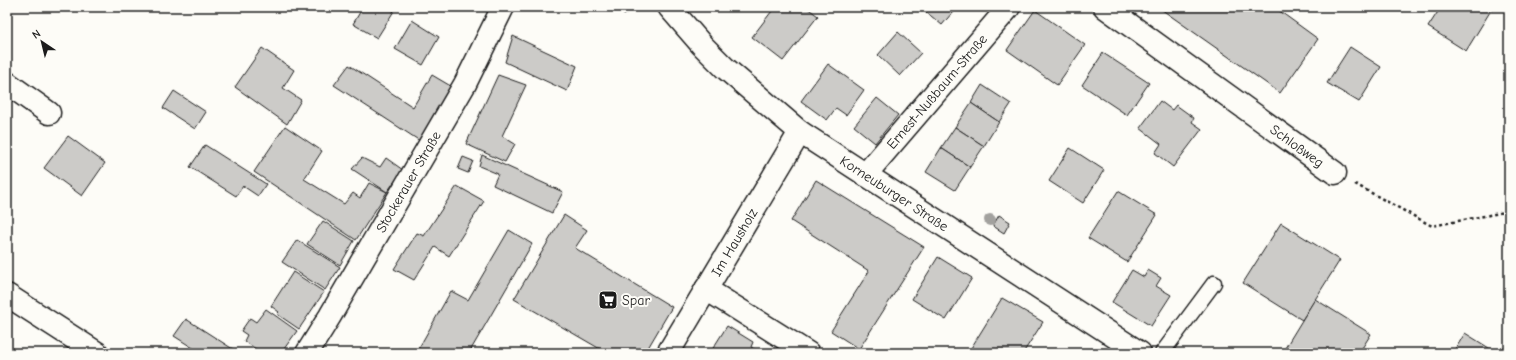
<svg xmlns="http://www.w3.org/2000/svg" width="1516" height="360" font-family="'Comic Neue',sans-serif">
	<rect width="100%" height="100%" fill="#fdfcf7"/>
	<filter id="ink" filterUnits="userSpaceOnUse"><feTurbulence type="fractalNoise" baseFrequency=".025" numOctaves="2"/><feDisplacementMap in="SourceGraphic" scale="8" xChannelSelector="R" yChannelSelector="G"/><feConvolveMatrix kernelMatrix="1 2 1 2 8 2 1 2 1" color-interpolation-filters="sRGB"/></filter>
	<g filter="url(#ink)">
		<g fill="#cccbc8" stroke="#1c1c1c">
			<path d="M363,7H388L394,11L377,38L353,24Z"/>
			<path d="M619,7H637L624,15Z"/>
			<path d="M775,7H806L818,16L783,61L752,37Z"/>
			<path d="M920,7H957L942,25Z"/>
			<path d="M1158,7H1274L1318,39L1280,93Z"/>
			<path d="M1441,7H1493L1466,51L1428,27Z"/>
			<path d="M1035,10L1085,45L1057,85L1007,50Z"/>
			<path d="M412,20L439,37L423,65L395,49Z"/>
			<path d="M898,32L921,53L900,76L878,55Z"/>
			<path d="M513,36L577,66L567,91L505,62Z"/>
			<path d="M1350,47L1381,67L1359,102L1327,83Z"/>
			<path d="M262,48L294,70L283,88L301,100L287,124L235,87Z"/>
			<path d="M1103,53L1149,83L1127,115L1082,85Z"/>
			<path d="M828,64L864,90L846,115L836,108L827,120L801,101Z"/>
			<path d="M349,65L413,107L432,75L454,88L420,141L334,85Z"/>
			<path d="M498,75L526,85L502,136L515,144L505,162L466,144Z"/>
			<path d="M982,85L1011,104L999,122L971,103Z"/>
			<path d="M174,91L206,112L195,129L163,108Z"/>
			<path d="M877,98L898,115L875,143L854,126Z"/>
			<path d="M1160,101L1172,110L1176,105L1194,118L1192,122L1202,129L1173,167L1155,153L1161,144L1140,128Z"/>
			<path d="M971,103L999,122L984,146L955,127Z"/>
			<path d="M285,126L322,151L304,179L344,204L353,193L360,198L369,183L387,192L356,240L254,172Z"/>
			<path d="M955,127L984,146L970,167L941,148Z"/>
			<path d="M68,136L105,163L82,196L44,168Z"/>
			<path d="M205,145L266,184L258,196L243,186L236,196L190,167Z"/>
			<path d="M941,148L970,167L955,190L926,172Z"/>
			<path d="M1070,148L1104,170L1083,203L1049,181Z"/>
			<path d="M482,155L563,192L552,213L493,185L498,174L479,166Z"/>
			<path d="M463,157L473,161L468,173L458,169Z"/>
			<path d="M362,158L380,167L386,158L403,170L387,192L352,169Z"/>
			<path d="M816,180L924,247L859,349L831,331L869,271L791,221Z"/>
			<path d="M457,186L484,201L449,256L435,247L414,280L394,269L417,233L424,236Z"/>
			<path d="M1118,191L1157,215L1127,262L1088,238Z"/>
			<path d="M564,215L587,230L575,248L672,307L645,353H607L514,299Z"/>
			<path d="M999,215L1010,222L1004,233L993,226Z"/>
			<path d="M323,221L354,241L340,265L307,244Z"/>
			<path d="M1281,223L1340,260L1302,320L1243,283Z"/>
			<path d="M509,230L532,244L469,353H416L451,291L468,300Z"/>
			<path d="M297,240L340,267L325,290L282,262Z"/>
			<path d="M938,257L972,278L946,320L912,299Z"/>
			<path d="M1132,270L1144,277L1148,270L1161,278L1156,286L1171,295L1151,326L1112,302Z"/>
			<path d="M293,272L324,292L299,329L277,314L279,312L271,306Z"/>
			<path d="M1002,298L1043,322L1023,353H968Z"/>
			<path d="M1315,299L1371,334L1359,353H1282Z"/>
			<path d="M266,309L297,331L281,353H262L244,341L247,335L241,331L250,318L256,322Z"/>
			<path d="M186,319L239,353H201L174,336Z"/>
			<path d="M727,326L753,342L751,347L761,353H710Z"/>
			<path d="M1465,333L1497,353H1453Z"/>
		</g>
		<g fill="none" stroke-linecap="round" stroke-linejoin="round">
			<defs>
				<path id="service" d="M1162,353L1214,283"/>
				<g id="minor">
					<path id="s1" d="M1105,7L1335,173"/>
					<path d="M7,83L49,113"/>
					<path id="s2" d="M865,175L1009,7"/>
					<path d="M706,289L808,353"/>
					<path d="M7,295L97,353"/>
					<path id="s3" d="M668,353L800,132"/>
				</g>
				<g id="tertiary">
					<path id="s4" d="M307,353L330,316L465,84L503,7"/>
				</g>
				<g id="secondary">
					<path id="s5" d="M669,7L702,45L725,68L800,132L1140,353"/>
				</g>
			</defs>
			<use href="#service" stroke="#1c1c1c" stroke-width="17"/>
			<use href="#minor" stroke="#1c1c1c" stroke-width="25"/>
			<use href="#tertiary" stroke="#1c1c1c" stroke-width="25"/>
			<use href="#secondary" stroke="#1c1c1c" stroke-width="25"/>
			<path stroke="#1c1c1c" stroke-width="2.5" stroke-dasharray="3 3" stroke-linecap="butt" d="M1355,184L1432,226L1505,212L1509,207"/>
			<use href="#service" stroke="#fdfcf7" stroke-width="14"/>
			<use href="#minor" stroke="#fdfcf7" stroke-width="22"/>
			<use href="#tertiary" stroke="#fdfcf7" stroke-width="22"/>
			<use href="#secondary" stroke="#fdfcf7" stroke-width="22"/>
		</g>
		<circle fill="#a2a19e" cx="990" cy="220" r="6"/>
	</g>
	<defs>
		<symbol id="supermarket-square" viewBox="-11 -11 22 22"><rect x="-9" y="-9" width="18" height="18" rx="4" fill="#1c1c1c" stroke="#fdfcf7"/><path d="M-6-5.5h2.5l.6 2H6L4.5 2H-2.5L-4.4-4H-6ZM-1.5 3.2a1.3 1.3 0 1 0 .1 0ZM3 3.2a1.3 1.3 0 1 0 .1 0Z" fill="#fff"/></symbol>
	</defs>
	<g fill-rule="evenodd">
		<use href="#supermarket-square" x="597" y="289" width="22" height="22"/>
	</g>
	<g text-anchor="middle" stroke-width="4" stroke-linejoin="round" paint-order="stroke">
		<g font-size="14" fill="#1c1c1c" stroke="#fdfcf7">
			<text dy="5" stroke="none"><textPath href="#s2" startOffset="110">Ernest-Nußbaum-Straße</textPath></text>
			<text dy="5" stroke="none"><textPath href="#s1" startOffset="237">Schloßweg</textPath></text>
			<text dy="5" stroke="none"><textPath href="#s4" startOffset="199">Stockerauer Straße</textPath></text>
			<text dy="5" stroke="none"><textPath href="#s5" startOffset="294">Korneuburger Straße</textPath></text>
			<text dy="5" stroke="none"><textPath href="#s3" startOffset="129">Im Hausholz</textPath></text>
		</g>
		<g font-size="14" fill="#1c1c1c" stroke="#fdfcf7" text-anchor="start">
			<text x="622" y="305">Spar</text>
		</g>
	</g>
	<rect width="1516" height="360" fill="none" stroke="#fdfcf7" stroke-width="24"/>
	<rect x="12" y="12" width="1492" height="336" fill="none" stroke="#1c1c1c" stroke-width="1.5" filter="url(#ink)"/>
	<g transform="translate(42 42) rotate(325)" stroke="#fdfcf7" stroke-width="3" paint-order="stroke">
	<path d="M0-3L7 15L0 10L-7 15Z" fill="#1c1c1c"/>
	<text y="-6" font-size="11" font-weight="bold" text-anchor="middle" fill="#1c1c1c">N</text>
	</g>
</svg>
